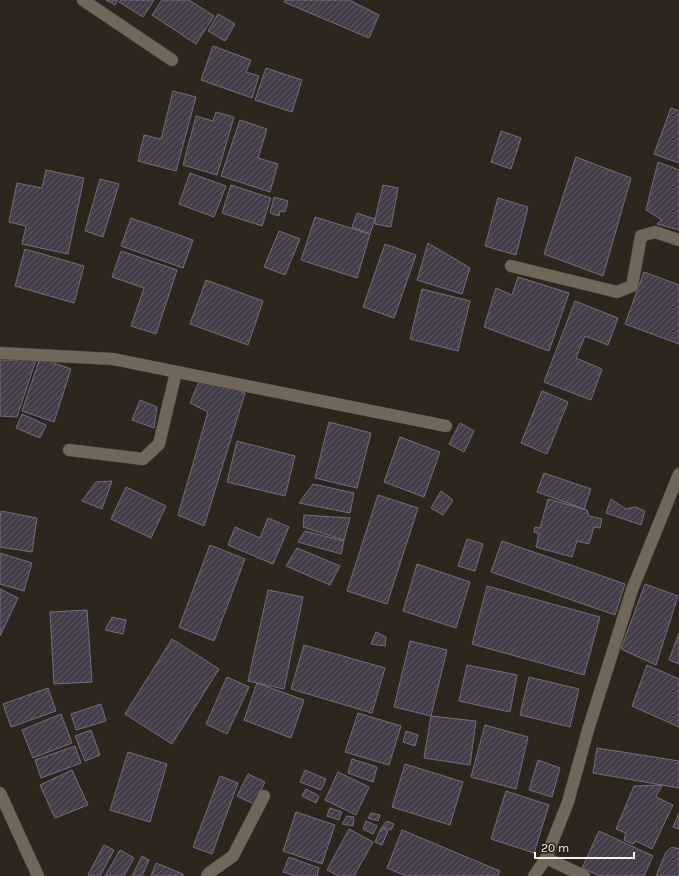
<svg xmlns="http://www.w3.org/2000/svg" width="679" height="876" font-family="Karla,sans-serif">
	<defs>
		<pattern id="building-hatch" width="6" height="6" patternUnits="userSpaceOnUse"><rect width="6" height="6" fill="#433d49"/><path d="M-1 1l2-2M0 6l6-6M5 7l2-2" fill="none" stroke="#5f5a63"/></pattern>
	</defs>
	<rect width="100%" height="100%" fill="#2e261c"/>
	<g fill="url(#building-hatch)" stroke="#746d7b">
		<path d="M106,0H118L115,5Z"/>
		<path d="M121,0H154L143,17L119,2Z"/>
		<path d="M162,0H189L214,16L196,44L152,15Z"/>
		<path d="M285,0H349L379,15L369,38L284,2Z"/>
		<path d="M218,14L235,24L225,41L208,31Z"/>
		<path d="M213,46L251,60L246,72L259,76L252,98L201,80Z"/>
		<path d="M266,68L302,80L292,112L255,100Z"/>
		<path d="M173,91L196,97L176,171L138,161L144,135L161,139Z"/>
		<path d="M671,108L679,111V163L654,154Z"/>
		<path d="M216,112L234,117L217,175L183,165L196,116L213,121Z"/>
		<path d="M240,120L267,129L258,158L278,164L270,192L221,176Z"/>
		<path d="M501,131L521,138L511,169L491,162Z"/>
		<path d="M576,157L631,178L603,276L544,254Z"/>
		<path d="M658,162L679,170V230L657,224L662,220L646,210Z"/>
		<path d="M46,170L84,178L68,254L22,244L26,226L9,222L17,183L42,188Z"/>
		<path d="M190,173L226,186L214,217L179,204Z"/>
		<path d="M100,179L119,184L103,237L85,231Z"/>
		<path d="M231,185L271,198L262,226L222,213Z"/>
		<path d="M383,185L398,188L391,227L375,224V219Z"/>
		<path d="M274,197L288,201L285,212L280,211L279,216L270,213Z"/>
		<path d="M498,198L528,207L516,255L485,246Z"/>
		<path d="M357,213L375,219L370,234L352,227Z"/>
		<path d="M315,217L370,234L357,278L301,260Z"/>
		<path d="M131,218L193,240L183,268L121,246Z"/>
		<path d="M279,231L300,239L285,275L264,267Z"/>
		<path d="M428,243L470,268L462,294L417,280Z"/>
		<path d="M385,244L416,255L394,318L363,307Z"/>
		<path d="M25,249L84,266L74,303L15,286Z"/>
		<path d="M121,251L177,270L156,334L131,326L144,288L112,277Z"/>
		<path d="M644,272L679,285V344L625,324Z"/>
		<path d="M518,277L569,293L549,351L484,327L496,288L512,295Z"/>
		<path d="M206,280L263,301L248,345L190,324Z"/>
		<path d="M422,289L470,301L458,351L410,339Z"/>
		<path d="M575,301L618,318L608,345L585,336L576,358L602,369L591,400L544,382Z"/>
		<path d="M40,358L71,369L54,422L22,411Z"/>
		<path d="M0,360H36L17,417L0,416Z"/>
		<path d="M201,377L245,393L204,526L178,515L208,412L190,403Z"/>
		<path d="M542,391L568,402L547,454L521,443Z"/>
		<path d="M140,400L157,407L154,428L132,420Z"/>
		<path d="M22,414L46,425L40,438L16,428Z"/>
		<path d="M329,422L371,433L357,488L315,478Z"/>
		<path d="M460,423L474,431L464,452L449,444Z"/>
		<path d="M400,437L440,452L424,497L384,482Z"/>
		<path d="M237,441L295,456L285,496L227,482Z"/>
		<path d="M544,473L591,489L584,509L537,492Z"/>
		<path d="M112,481L102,509L82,501L96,482Z"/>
		<path d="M313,484L354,493L350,513L299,503Z"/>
		<path d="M126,487L166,506L151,538L111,519Z"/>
		<path d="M441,491L453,500L443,515L431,508Z"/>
		<path d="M378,495L418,508L387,604L347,591Z"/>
		<path d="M548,499L587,510L589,516L602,519L600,528L594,527L589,544L577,541L572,557L536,547L539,534L534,532L535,527L540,528Z"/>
		<path d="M611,499L626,509L635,507L645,511L641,525L606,513Z"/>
		<path d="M1,511L37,518L32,552L0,547V520Z"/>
		<path d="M304,515L350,518L344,540L303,527Z"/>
		<path d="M268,518L289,527L273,564L228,545L235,527L260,538Z"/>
		<path d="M305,531L344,541L341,554L298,542Z"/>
		<path d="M467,539L483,544L475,571L458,566Z"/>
		<path d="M502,541L625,584L615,615L491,572Z"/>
		<path d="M210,545L245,559L214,641L179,627Z"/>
		<path d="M297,548L340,566L330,585L286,566Z"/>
		<path d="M0,553L32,563L24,591L0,584Z"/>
		<path d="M417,564L470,582L456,628L403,611Z"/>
		<path d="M645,584L678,596L656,665L621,649Z"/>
		<path d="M487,586L600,617L584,675L472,644Z"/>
		<path d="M0,589L18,598L0,636Z"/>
		<path d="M268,590L303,597L284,689L248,681Z"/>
		<path d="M87,610L92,682L54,684L50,612Z"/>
		<path d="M112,617L126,620L123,634L105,630Z"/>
		<path d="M376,632L386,637L385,646L371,644Z"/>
		<path d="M679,633V664L669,660Z"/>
		<path d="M172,639L219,669L172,744L125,714Z"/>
		<path d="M410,641L447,650L431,716L394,707Z"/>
		<path d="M304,645L385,668L372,713L291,689Z"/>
		<path d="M467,665L517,675L510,712L459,701Z"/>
		<path d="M647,665L679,679V727L632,706Z"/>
		<path d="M227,677L249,687L227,734L206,724Z"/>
		<path d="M529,677L579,689L570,727L520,715Z"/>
		<path d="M257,683L304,700L291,738L244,720Z"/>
		<path d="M48,688L56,711L11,727L3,704Z"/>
		<path d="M101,704L106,721L76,730L71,714Z"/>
		<path d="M358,713L401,726L389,765L345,752Z"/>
		<path d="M61,714L72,743L33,758L22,730Z"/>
		<path d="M431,716L476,721L470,765L424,758Z"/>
		<path d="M485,725L528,737L516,789L471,777Z"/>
		<path d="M91,730L100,755L85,761L75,736Z"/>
		<path d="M406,731L418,735L415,746L403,742Z"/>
		<path d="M75,746L81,763L41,778L35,760Z"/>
		<path d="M597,748L679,761V788L593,773Z"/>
		<path d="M128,752L167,764L150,822L110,810Z"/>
		<path d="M352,759L377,767L373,782L348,773Z"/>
		<path d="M538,760L560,768L552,797L529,790Z"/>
		<path d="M405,764L463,782L450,825L392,807Z"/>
		<path d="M72,770L88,805L55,818L40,785Z"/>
		<path d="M305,770L326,779L321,790L300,782Z"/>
		<path d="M338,772L369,787L356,815L325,800Z"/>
		<path d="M248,774L265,782L254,804L237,796Z"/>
		<path d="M220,776L238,783L212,854L193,847Z"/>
		<path d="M662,785L656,797L673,805L652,849L636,841L633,844L624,840L626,833L616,829L634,786Z"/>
		<path d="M306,789L319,796L316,803L302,796Z"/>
		<path d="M506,791L549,805L534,853L491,839Z"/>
		<path d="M330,808L342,812L339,820L327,816Z"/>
		<path d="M296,812L335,825L322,864L283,851Z"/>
		<path d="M371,813L380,815L378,821L368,818Z"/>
		<path d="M679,813V829L673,827Z"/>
		<path d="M347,816L354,817L353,826L342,824Z"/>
		<path d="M366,821L377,826L373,834L363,829Z"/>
		<path d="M387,821L394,824L391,830L382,827Z"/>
		<path d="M381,828L388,831L382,845L375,842Z"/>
		<path d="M349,829L373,842L354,876H339L327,870Z"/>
		<path d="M402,830L500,871L498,876H406L387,868Z"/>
		<path d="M599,831L653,856L644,876H600L582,868Z"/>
		<path d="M104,845L114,850L100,876H90L88,875Z"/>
		<path d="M672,847L679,849V876H656L666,852Z"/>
		<path d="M120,850L134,858L124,876H105Z"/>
		<path d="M142,856L149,860L142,876H132Z"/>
		<path d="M289,857L319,868L317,876H295L283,872Z"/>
		<path d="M156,863L183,874V876H151Z"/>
	</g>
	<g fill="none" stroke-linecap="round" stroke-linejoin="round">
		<defs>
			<g id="minor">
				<path d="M83,0L172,60"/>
				<path d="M511,266L617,292L632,286L641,236L655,232L679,240"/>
				<path d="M0,353L113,359L446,426"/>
				<path d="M69,450L143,459L159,444L176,372"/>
				<path d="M0,793L38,876"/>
				<path d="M546,858L584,876"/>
				<path d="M207,876L209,873L233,856L264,796"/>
				<path d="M534,876L546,858L568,802L588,730L632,590L679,474"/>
			</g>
		</defs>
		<use href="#minor" stroke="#484138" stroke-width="13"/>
		<use href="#minor" stroke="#70665a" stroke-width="12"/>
	</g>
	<path d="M535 852v6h99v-6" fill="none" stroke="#f7f1ea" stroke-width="2"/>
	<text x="541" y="852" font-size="12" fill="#f7f1ea" stroke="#251d13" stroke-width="3" paint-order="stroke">20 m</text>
</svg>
